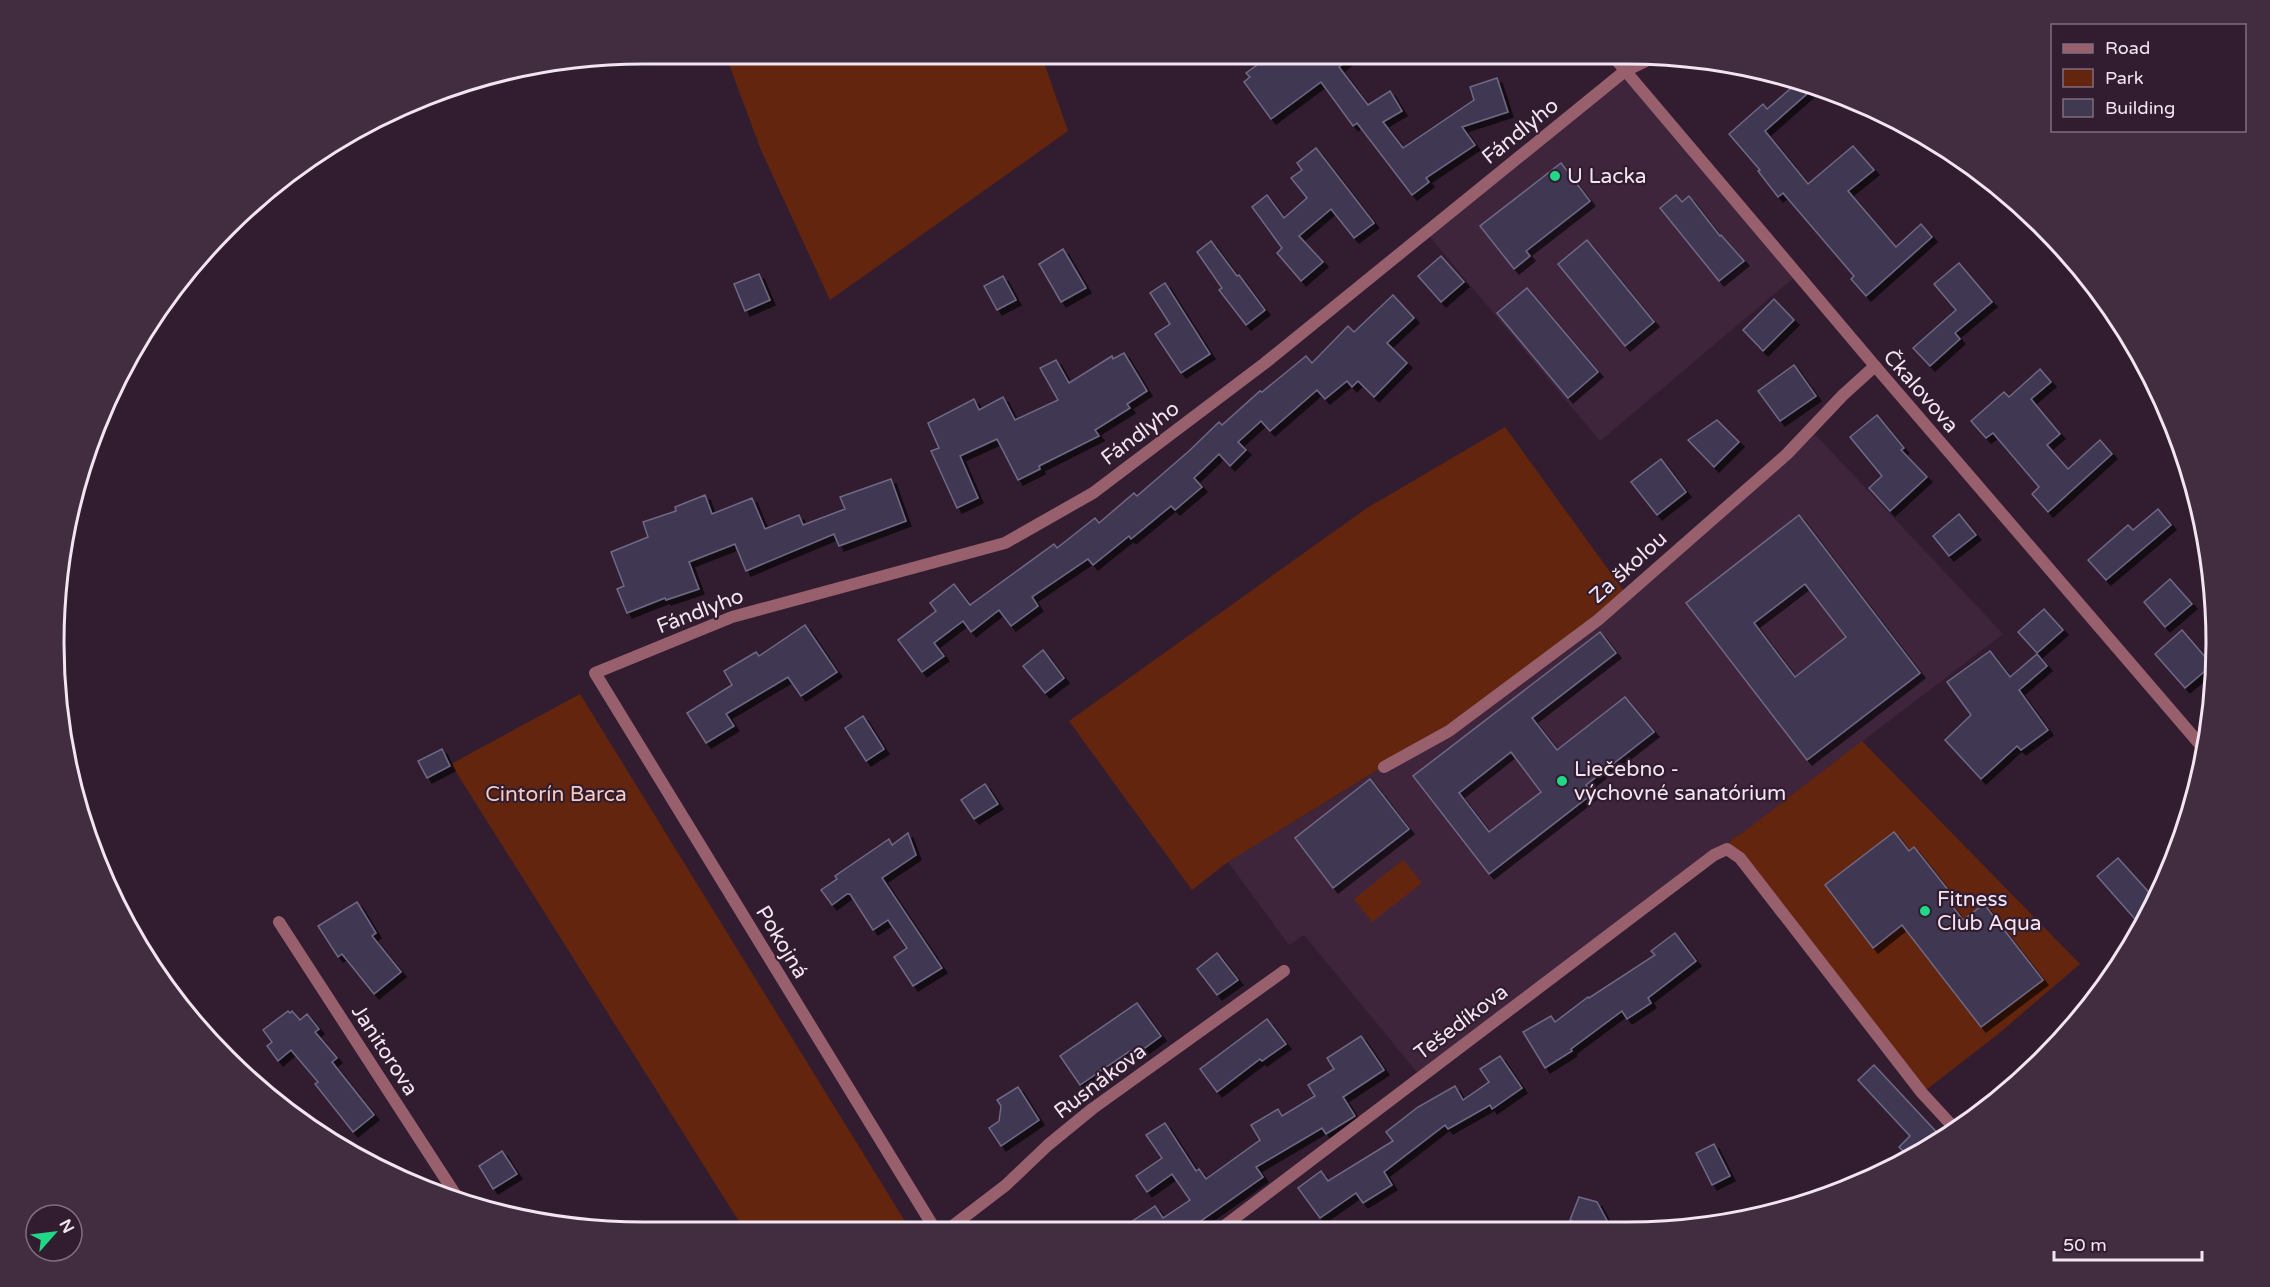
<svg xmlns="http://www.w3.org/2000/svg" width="2270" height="1287" font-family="'Varela Round',sans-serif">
	<defs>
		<filter id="shadow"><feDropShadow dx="5" dy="5" stdDeviation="0" flood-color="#0009"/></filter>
	</defs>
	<rect width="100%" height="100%" fill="#321d30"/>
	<g fill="#3e253c">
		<path d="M1625,71L1797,275L1600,441L1426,232Z"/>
		<path d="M1810,429L2003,634L1741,834L1732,838L1727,849L1421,1077L1304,935L1289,945L1228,862L1383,767L1600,618Z"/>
	</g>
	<g fill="#63250e">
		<path d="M1042,57L1068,131L830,300L761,150L727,59Z"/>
		<path d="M1505,427L1626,594L1506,691L1228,862L1192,890L1069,721L1367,508Z"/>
		<path d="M580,694L911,1231H745L451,764Z"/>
		<path d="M1862,741L2080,964L1997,1035L1922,1093L1727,849L1732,838L1741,834Z"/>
		<path d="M1403,860L1422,883L1372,922L1354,899Z"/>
	</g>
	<g fill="#3f3952" stroke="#6f6885" stroke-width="1.5" fill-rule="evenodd" filter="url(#shadow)">
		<path d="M1352,56L1339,67L1368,105L1390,91L1402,111L1383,122L1403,148L1474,100L1470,87L1497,78L1508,112L1462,127L1475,145L1426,178L1429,182L1412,195L1357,123L1353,126L1321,82L1271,119L1244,82L1250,77L1246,73L1268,57Z"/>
		<path d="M1798,82L1808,93L1765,131L1808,184L1853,146L1874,170L1848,191L1896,247L1921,224L1932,237L1866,296L1851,279L1854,276L1783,193L1778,197L1758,171L1760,170L1729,134L1763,104L1767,109Z"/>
		<path d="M1316,148L1374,223L1354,238L1331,209L1299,236L1323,262L1301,281L1277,253L1282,248L1252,207L1267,195L1284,218L1307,198L1291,178L1302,170L1297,163Z"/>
		<path d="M1561,163L1590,201L1526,251L1530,256L1514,269L1480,226Z"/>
		<path d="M1676,195L1682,202L1689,196L1720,236L1721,235L1744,261L1719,281L1660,208Z"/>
		<path d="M1587,240L1654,322L1625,346L1558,264Z"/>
		<path d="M1211,241L1237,276L1239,275L1265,310L1246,325L1219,290L1222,288L1197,252Z"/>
		<path d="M1063,249L1086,288L1061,302L1039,264Z"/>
		<path d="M1441,256L1464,282L1441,302L1418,276Z"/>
		<path d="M1959,263L1992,302L1955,333L1960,339L1930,366L1913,348L1956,310L1934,284Z"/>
		<path d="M759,274L770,300L745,311L734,284Z"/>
		<path d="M1003,276L1016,300L997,310L984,286Z"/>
		<path d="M1165,283L1210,354L1181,373L1155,334L1170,324L1150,293Z"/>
		<path d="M1527,288L1598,372L1568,398L1497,313Z"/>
		<path d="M1393,295L1414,318L1387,343L1407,363L1374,397L1358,381L1352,387L1347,381L1325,399L1317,390L1270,431L1261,421L1238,442L1246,450L1230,466L1219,454L1194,478L1202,487L1175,510L1171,506L1131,539L1129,536L1093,565L1088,559L1032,597L1038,606L1011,626L999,610L971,632L963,621L934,643L944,656L922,672L898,640L936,611L930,603L954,584L970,605L1054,544L1057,548L1095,518L1099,523L1134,493L1137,496L1189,451L1219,422L1222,425L1260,391L1262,392L1306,356L1312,363L1348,326L1354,332Z"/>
		<path d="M1774,299L1794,320L1763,351L1743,330Z"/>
		<path d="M1124,353L1147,391L1127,404L1130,408L1095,430L1099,436L1039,466L1040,469L1018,480L997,439L960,456L978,498L957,508L931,451L939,448L928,423L974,399L979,410L1003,397L1015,420L1058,400L1040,368L1056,360L1069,383L1112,356L1113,359Z"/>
		<path d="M1794,365L1816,396L1780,421L1758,391Z"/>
		<path d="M2040,369L2051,382L2031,399L2060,434L2047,445L2068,469L2100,440L2112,454L2048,512L2032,494L2039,487L1993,433L1986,438L1971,421L2004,392L2009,397Z"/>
		<path d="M1877,415L1904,448L1901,450L1927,477L1890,511L1869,488L1882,476L1850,437Z"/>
		<path d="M1717,420L1739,442L1714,467L1688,440Z"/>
		<path d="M1661,459L1686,492L1657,515L1631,482Z"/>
		<path d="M891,479L906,521L839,546L834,534L746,571L735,544L689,562L699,589L666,600L665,598L627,613L617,589L624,586L611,552L648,537L643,522L676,511L675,507L705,495L712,514L752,498L765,529L799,515L803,525L845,509L840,497Z"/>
		<path d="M2158,509L2171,525L2106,580L2088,560L2128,525L2133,530Z"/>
		<path d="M1959,514L1976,535L1949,556L1933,536Z"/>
		<path d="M1799,515L1920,673L1807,760L1686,603ZM1805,584L1846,637L1795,677L1754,623Z"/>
		<path d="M2170,579L2192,604L2165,627L2144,602Z"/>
		<path d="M2044,609L2063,630L2037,653L2018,632Z"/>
		<path d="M805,625L837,672L801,696L788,677L726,714L734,726L706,743L687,713L732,685L724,671L756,652L759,656Z"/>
		<path d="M2182,630L2212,665L2185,688L2155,654Z"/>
		<path d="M1600,632L1616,653L1532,718L1557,750L1625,697L1654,732L1586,785L1592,794L1489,874L1413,776ZM1511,752L1541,792L1489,832L1459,793Z"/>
		<path d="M1043,650L1064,678L1045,693L1023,666Z"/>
		<path d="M1990,651L2010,677L2037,654L2047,666L2019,690L2048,730L2021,750L2017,746L1981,779L1945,740L1971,715L1947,682Z"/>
		<path d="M863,716L884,749L866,761L845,728Z"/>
		<path d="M442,749L450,766L427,778L418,761Z"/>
		<path d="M1370,779L1409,829L1333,888L1295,838Z"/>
		<path d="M985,784L998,804L974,819L961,800Z"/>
		<path d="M1894,832L1909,851L1914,847L1948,890L1943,894L1963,920L1984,904L2043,980L1981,1027L1902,925L1873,948L1825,885Z"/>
		<path d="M908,833L916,855L882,878L942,968L913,986L894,957L907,948L888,920L873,930L850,894H847L832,905L821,890L837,879L835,876L889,839L892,845Z"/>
		<path d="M2118,858L2155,899L2142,927L2097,876Z"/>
		<path d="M357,902L376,933L372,936L401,972L374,994L342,954L338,957L318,926Z"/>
		<path d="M1675,933L1696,961L1648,998L1651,1003L1627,1019L1622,1011L1571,1049L1572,1051L1545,1068L1523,1032L1551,1016L1555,1022L1588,997L1589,998L1655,955L1651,951Z"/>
		<path d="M1217,953L1238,980L1217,995L1197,969Z"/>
		<path d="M1137,1003L1161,1036L1134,1056L1130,1051L1080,1085L1060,1056Z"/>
		<path d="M288,1011L290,1013L292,1011L300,1020L307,1014L319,1029L315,1032L337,1058L332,1062L374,1115L353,1132L315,1084L318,1082L291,1050L278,1061L267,1046L272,1042L263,1030Z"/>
		<path d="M1267,1019L1286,1044L1262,1061L1260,1059L1217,1092L1200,1069Z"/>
		<path d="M1361,1036L1384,1070L1343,1097L1355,1116L1326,1134L1322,1128L1256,1167L1263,1177L1188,1230H1119L1155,1206L1163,1218L1190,1200L1172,1174L1147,1192L1136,1176L1162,1158L1146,1135L1165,1123L1196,1171L1199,1169L1206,1179L1260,1140L1251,1125L1278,1109L1282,1116L1315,1096L1308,1085L1334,1069L1327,1058Z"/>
		<path d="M1500,1056L1522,1088L1492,1109L1490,1105L1448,1129L1445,1125L1384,1172L1392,1185L1363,1203L1356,1193L1320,1218L1298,1188L1321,1171L1328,1181L1393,1141L1386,1132L1418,1107L1455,1086L1463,1100L1489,1082L1480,1069Z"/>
		<path d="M1874,1065L1943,1139L1908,1156L1899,1147L1910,1136L1858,1080Z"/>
		<path d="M1018,1087L1039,1120L1001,1146L989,1128L999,1121L1001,1106L997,1100Z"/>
		<path d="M1714,1144L1730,1176L1712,1185L1696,1153Z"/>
		<path d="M502,1151L517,1174L493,1189L479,1166Z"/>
		<path d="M1579,1197L1597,1202L1611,1228H1584L1582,1225L1570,1220Z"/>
	</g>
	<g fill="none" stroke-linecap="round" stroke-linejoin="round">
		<g stroke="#98606d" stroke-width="12">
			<path d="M1612,55L1875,366L2204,749"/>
			<path d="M1384,767L1449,731L1598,620L1787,454L1843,395L1875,366"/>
			<path d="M279,922L459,1200"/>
			<path d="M1219,1230L1714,855L1727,849L1740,858L1922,1093L1957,1131"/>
			<path d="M936,1231L595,673L732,617L1005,543L1093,493L1265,363L1625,71L1658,55"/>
			<path d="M946,1231L1006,1185L1048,1145L1092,1109L1284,971"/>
		</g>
	</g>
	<g fill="#21d887" stroke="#321d30" stroke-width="2">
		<circle cx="1555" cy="176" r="6"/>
		<circle cx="1562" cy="781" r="6"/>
		<circle cx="1925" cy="911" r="6"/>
	</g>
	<g text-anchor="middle" stroke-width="4.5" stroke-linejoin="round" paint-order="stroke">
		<g font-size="21" fill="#f2e4f0" stroke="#321d30">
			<text transform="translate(1520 131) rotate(-39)" y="7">Fándlyho</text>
			<text transform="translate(1921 391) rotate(49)" y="7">Čkalovova</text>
			<text transform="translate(1140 433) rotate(-37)" y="7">Fándlyho</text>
			<text transform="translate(1628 567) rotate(-42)" y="7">Za školou</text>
			<text transform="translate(700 611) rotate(-21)" y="7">Fándlyho</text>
			<text transform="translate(782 942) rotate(59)" y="7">Pokojná</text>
			<text transform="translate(1461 1022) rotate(-37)" y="7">Tešedíkova</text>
			<text transform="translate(385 1050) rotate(57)" y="7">Janitorova</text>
			<text transform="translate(1100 1081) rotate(-37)" y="7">Rusnákova</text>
		</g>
		<g font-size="21" fill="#f2e4f0" stroke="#321d30" text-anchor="start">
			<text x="1567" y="183">U Lacka</text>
			<text x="1574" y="776">Liečebno -<tspan x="1574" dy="24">výchovné sanatórium</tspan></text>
			<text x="1937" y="906">Fitness<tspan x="1937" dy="24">Club Aqua</tspan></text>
		</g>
		<g font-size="21" fill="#f7ccbd" stroke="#321d30">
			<text x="556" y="801">Cintorín Barca</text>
		</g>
	</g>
	<path d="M0 0H2270V1287H0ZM643 64H1627A579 579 0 0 1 2206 643V643A579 579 0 0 1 1627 1222H643A579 579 0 0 1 64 643V643A579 579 0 0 1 643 64Z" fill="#412d3f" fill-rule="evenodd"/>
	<path fill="none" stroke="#f2e4f0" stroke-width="3" d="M643 64H1627A579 579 0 0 1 2206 643V643A579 579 0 0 1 1627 1222H643A579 579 0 0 1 64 643V643A579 579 0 0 1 643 64Z"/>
	<rect x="2051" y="24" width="195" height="108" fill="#321d30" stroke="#7f6d7d" stroke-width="1.5"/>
	<rect x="2063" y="44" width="30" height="9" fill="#98606d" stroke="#7f6d7d" stroke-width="1.5"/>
	<text x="2105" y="54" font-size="18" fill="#f2e4f0">Road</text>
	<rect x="2063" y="69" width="30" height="18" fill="#63250e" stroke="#7f6d7d" stroke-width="1.5"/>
	<text x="2105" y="84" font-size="18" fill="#f2e4f0">Park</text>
	<rect x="2063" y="99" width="30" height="18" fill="#3f3952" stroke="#7f6d7d" stroke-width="1.5"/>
	<text x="2105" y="114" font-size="18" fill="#f2e4f0">Building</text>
	<g transform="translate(54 1233) rotate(62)"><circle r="28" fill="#321d30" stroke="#7f6d7d" stroke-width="1.5"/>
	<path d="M0-4.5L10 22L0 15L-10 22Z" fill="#21d887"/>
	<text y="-9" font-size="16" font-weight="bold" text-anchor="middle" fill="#f2e4f0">N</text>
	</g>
	<path d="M2054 1251v9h148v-9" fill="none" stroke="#f2e4f0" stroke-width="3"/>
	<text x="2063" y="1251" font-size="18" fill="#f2e4f0" stroke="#321d30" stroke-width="4.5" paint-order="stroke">50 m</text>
</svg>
